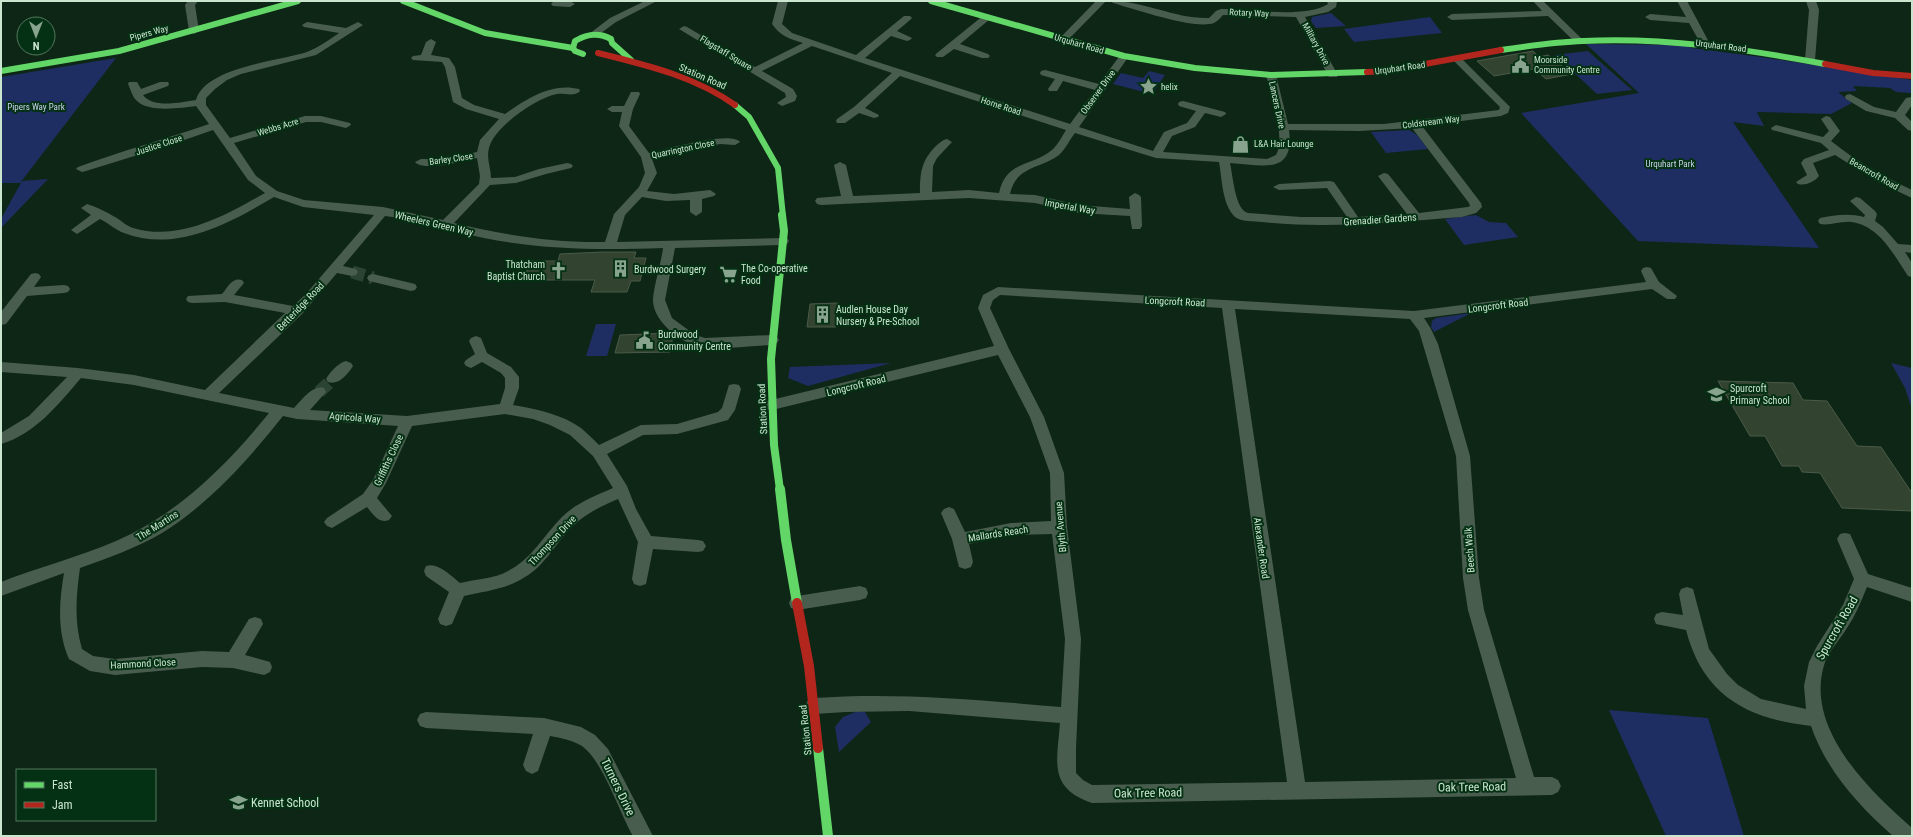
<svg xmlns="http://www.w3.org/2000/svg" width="1913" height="837" font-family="'Roboto Condensed',sans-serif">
	<rect width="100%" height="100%" fill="#0e2616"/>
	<g fill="#1e2e62">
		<path d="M1331,13L1346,26L1316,28L1311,21L1312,17Z"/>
		<path d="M1430,17L1442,33L1354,42L1344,29Z"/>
		<path d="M1586,44L1686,45L1691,48L1761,57L1912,80V93L1896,92L1890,88L1853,86L1857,91L1838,92L1852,103L1831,114L1757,112L1764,126L1733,122L1819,248L1638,241L1521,113L1639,93Z"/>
		<path d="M1588,51L1632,90L1597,94L1555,55Z"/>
		<path d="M116,58L20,183H1V77Z"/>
		<path d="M1149,71L1165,75L1152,94L1113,84L1121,73L1143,78Z"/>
		<path d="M1409,130L1417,135L1428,149L1386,153L1371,132Z"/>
		<path d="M48,179L1,228V219L22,181Z"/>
		<path d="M1476,215L1489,222L1506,223L1518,237L1464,245L1445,219Z"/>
		<path d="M1471,313L1434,332L1431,327L1432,321L1436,318Z"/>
		<path d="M596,324H616L607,356H586Z"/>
		<path d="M891,363L808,386L788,378L790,367Z"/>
		<path d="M1891,363L1912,368V409L1905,388Z"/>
		<path d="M1609,710L1708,718L1744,836H1666Z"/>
		<path d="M858,711L865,712L871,722L839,752L835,727L843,717Z"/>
	</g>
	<g fill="#32432f" stroke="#4b5b49">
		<path d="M1533,51L1539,57L1548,55L1572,74L1546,79L1534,69L1494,76L1477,61Z"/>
		<path d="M603,252H636L634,258H646L640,281H631L627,292H591L595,280H523L531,261H558L560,254Z"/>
		<path d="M838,303L836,327H807L810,304Z"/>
		<path d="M671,333L673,335L670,352L615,353L620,335Z"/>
		<path d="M1718,381L1793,383L1803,400L1827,401L1857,446L1881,447L1912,493V511L1842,508L1820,473L1802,472L1799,466H1782L1765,436H1750Z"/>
	</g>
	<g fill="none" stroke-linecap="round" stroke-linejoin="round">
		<g stroke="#2a4332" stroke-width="13" stroke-dasharray="13 6" stroke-linecap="butt">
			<path d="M352,272L373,278"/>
			<path d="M319,392L333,379"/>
		</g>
		<g fill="#485d4d" fill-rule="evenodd">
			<path d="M188,1H198L195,5L199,31L194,34L189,31L185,5Z"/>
			<path d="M556,1H570L575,4L570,7L553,6L551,4L553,2Z"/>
			<path d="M645,1H657L616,22L597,36H591L589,34L610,18Z"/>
			<path d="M778,1H788L782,24L792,33L856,55L904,16H910L912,18L910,20L897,31L912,38L910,40L907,41L891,36L865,58L1070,124L1095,90L1063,81L1057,91H1049L1048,89L1055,79L1041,75L1040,73L1041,71L1045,70L1099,84L1121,54H1127L1129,56L1079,127L1153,151L1164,132L1187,123L1196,111L1179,106L1178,104L1179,102L1183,101L1225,112L1226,114L1221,117L1205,113L1195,127L1172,136L1163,152L1267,159L1276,155C1286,139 1271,93 1266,75L1271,72L1276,75L1288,124H1384L1499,110L1500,107L1451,58L1453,56H1459L1510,107L1508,113L1501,116L1422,126L1481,203L1482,207L1476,213L1462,217C1395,222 1328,229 1262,222C1254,221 1241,222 1235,217C1222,205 1222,178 1219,162L1156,158L1075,133C1070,139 1065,150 1059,155C1040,169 1016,166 1010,194L1035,195L1079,205L1130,209L1129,197L1135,193L1139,195L1141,197L1142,226L1140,229H1132L1130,216L1079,213L1035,203L969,198L821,205L817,204L815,201L817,198L841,196L834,165L840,162L846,165L853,196L920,193C920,174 921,162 934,148C938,144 942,140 947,139L952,142L937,158L933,166L932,192L969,190L999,193C1006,160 1032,167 1052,150C1058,145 1062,136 1066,130L900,76L865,108L879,115L878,117L874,118L859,113L845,123H837L836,121L837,119L854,107L892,73L812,46L762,71L793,89L797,96L795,101L782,106L777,103L786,97L785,93L679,29L684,26L687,27L755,67L803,43C790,39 780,36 772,24ZM1412,128L1469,203L1470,206L1468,207L1419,213L1388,174L1384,173L1378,176L1407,214L1358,217L1334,182L1330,181L1279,184L1273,187L1279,190L1327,188L1347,217H1301L1248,213C1235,210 1233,176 1230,163C1262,165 1295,176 1289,130L1359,131Z"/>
			<path d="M1096,1H1106L1066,42H1060L1058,40L1060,38Z"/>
			<path d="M1111,1C1145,1 1175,19 1209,18L1216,11L1221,9C1249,9 1305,19 1328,4L1327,1H1337L1336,7L1328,12L1305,17L1338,75L1337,77H1329L1296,17L1223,15C1220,18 1218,21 1214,23C1194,30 1135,9 1113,3Z"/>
			<path d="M1533,1H1543L1582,39L1584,41L1582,43H1576L1548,16L1452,20L1447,17L1452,14L1542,11Z"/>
			<path d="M1677,1H1687L1710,44L1708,46H1702L1689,23L1650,20L1645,17L1650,14L1686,17Z"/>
			<path d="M1806,1H1816L1819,10L1815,60L1810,63L1805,60L1809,10Z"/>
			<path d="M987,14L990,15L992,17L990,19L960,44L988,54L990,56L988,58H982L954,49L943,57H937L935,55L937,53L984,15Z"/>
			<path d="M307,22L346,28L358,22L363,25L316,55L241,74L227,80L215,89L206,98V105L230,138L305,116H321L350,123L351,125L346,128L321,122H306L234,143L256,176L277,191L304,200L383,207L443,220L479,184L480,176L477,158C465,161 423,172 415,162L421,159H442L477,152L480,140L499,119L466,109L453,102L445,67L442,62L413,60L411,58L413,56L421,55L426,42L431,39L436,42L431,55L449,58L455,67L462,98L474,105L505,114C526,99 552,82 579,89L580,91C575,97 564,93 557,94C536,98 494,127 489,148C486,158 491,168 491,178L515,177L539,169L567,163L571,164L573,166L571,168L546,174L516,183L490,185L454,223C503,235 554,243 605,242L614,214L639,187L645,173L641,157L619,126L622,112H612L607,109L612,106H624L631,92H639L640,94L633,109L629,126L649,153C664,150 731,130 740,142L735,145L720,144L652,159L657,173L647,191L674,194L710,190L716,194L714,196L702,199V212L696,216L690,212V200L666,201L642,197L625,215L617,242L787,238L789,241L787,244L783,245L675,248L665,300L672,318L695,335L705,338L772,335L777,337L779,340L777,343L772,345C750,346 727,349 705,348C684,346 652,322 653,299C654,285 661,264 663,248C601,250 545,250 484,238C450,231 419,220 385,216L343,266L356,269L358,272L356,275L352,276L337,273L302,314L219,393L294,408C302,400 312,385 324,388L326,392L310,410L407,416L500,404L505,388V378L501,373L482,362L471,368L466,366L464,363L466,360L475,354L469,341L471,338L476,336L481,338L487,353L511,367L519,377V388L513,405C535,409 562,414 581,428C587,433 593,439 599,445L641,425L677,424L718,412L722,408L729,385L734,384L739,385L741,389L735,410L728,420L677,434L643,435L607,454L627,486L636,509L651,536L698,540L703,541L706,546L703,551L698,552L653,549L646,584L640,586L634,584L632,579L638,542L618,499C602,506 586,513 573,526C556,542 546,565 525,577C507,589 485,591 464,596L452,624L446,626L440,624L438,619L449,592L426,576L424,571L426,566C438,562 451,576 460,583C476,579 494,579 508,571C532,559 544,535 562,517C576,503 595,496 613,488L593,456L570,435L550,425L533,419L505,414L412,426L386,483L377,498L392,516L389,520C378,524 373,514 367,507L332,528L327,526L324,522L327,518L363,494L373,480L398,426L297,419L283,416C249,459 209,504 162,533C136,548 108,558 80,568C76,596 74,622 82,649L93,656L115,659L202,651L229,652L249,619L255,617L261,619L263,624L245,655L270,662L272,667L270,672L264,675L233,668L202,667L115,675L90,671L69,659C57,632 59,602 64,573L1,596V582C39,567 79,557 116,541C178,514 227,465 269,413L134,385L81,378C58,405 35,434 1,444V433L29,416L67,377L1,372V362L78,368L134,375L205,390L285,313L225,302L192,303L188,302L186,299L188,296L222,294C228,287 232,277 242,280L244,283L234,295L293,306L305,295L374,215L303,207L274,197C230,223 176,253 124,233C115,230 109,223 100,219L77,234L71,230L91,215L81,208L87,204C96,207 107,212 115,217C121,220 126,226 133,228C180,242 226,215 265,193L248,180L213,130L170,145L86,171L82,172L76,169L78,167C121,151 166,139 209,124L196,106C181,108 147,113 136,100C132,96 131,90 128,84L129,82H137L141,89L160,82H168L169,84L168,86L143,95C153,109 182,102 196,100C205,67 280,61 307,52C319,47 329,40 339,33L304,27L302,25Z"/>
			<path d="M1850,94L1874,107L1896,112L1906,98L1912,97V105L1905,115L1912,122V131L1908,130L1895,118L1866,111L1846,99L1845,97L1846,95Z"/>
			<path d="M1826,116L1830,117L1840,131L1831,141C1856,161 1883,176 1912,190V198L1878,182L1835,155L1813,163L1819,176C1814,182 1806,186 1798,184L1796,182L1807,175L1801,163L1804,159L1829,150L1821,143L1772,130L1771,128L1776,125L1823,137L1829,131L1821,119Z"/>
			<path d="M1856,197L1860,198L1875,211L1877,214L1875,221L1883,227L1898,244L1912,245V253L1905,252L1912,263V277L1908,276C1894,255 1879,225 1851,222C1840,221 1830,226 1820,224L1818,221L1820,218C1834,215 1850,213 1864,217L1865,215L1850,201Z"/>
			<path d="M1647,267L1651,268L1659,282L1677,296L1675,299H1667L1652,289L1424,318L1431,329L1438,344L1470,456L1479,578L1484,610L1534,777H1552L1558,780L1561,786L1558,792L1552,795L1092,803C1048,788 1057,762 1060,723L909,711L846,712L814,714L808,712L805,706L808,700L814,698C897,692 978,700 1061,707L1065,639L1052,534L1011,535L969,544L973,562L971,567L965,569L959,567L952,539L941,513L944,509L949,507L954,509L965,532L1011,523L1051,521L1050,473L1030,417L998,355L772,410L767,409L765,405L767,401L994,346L978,308L983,295L998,287L1414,311L1646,282L1641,271L1643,268ZM1000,295L1222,308L1287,782L1092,785L1083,780L1076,773V748L1081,639L1067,527L1064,473L1044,417L1009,349L990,308L993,300ZM1235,309L1410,319L1419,331L1456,456L1463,578L1468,610L1516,778L1305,782Z"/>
			<path d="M35,273L39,274L41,277L34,287L64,285L68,286L70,289L68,292L64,293L27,296L6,324L1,325V312L31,274Z"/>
			<path d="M373,274L415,284L417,287L415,290L411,291L369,281L367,278L369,275Z"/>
			<path d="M346,361L351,363L353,366C348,374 338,386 328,382L326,379C330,372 338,363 346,361Z"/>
			<path d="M1845,533L1850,534L1868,574L1912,588V602L1867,587C1861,602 1855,616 1847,628C1840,639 1830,650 1825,662C1803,727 1868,789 1912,828V836H1893C1859,806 1826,770 1811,726C1748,719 1703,696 1686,630L1656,624L1654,619L1656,614L1662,612L1683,615L1679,594L1681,589L1687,587L1693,589L1709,649L1727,674L1738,685L1761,699L1806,709L1804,686L1809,662L1817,646L1843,605L1854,579L1837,539L1840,534Z"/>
			<path d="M860,586L866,588L868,593L866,598L860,600L797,610L791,608L789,603L791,598L797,596Z"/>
			<path d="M426,712L544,718L581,727L595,735L608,749L653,836H633C619,812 603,761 582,746C572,740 561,738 550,736L538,771L532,774L526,771L523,765L533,734L426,728L420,726L417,720L420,714Z"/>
		</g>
		<g stroke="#63d668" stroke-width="6">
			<path d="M403,1L485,33L573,48"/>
			<path d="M931,1L1124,56L1195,68L1271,75L1367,72"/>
			<path d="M1501,50C1528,46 1555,42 1583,41C1664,37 1745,49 1825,64"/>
			<path d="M583,54L575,51L573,48L575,41C587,34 598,32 611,39L612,43L631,60"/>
			<path d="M1,71L119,51L298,1"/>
			<path d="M735,105L749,117L778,168L783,216"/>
		</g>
		<path stroke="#63d668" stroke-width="8" d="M780,490L774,445L771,359L784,231L782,215"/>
		<g stroke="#63d668" stroke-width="10">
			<path d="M780,489L786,540L797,603"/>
			<path d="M818,748L828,836"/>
		</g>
		<g stroke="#b3261e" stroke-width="6">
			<path d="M598,53C646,65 694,76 735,105"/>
			<path d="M1825,64L1873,73L1912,76"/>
			<path d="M1367,72L1387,71L1501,50"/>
		</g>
		<path stroke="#b3261e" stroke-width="10" d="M797,603L809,666L818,748"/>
	</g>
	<defs>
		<symbol id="civic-bare" viewBox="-9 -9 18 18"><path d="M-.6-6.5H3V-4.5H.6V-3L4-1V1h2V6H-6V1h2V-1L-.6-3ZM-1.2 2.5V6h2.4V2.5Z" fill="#88a38e" stroke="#043013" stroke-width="2.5" paint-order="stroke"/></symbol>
		<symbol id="sight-bare" viewBox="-9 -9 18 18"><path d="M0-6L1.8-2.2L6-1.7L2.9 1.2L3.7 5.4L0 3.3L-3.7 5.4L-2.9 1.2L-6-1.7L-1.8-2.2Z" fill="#88a38e" stroke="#043013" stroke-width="2.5" paint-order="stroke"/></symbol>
		<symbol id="shop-bare" viewBox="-9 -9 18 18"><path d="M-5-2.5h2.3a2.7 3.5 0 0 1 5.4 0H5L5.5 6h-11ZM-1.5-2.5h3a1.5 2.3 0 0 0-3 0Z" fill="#88a38e" stroke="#043013" stroke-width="2.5" paint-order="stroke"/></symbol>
		<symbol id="building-bare" viewBox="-9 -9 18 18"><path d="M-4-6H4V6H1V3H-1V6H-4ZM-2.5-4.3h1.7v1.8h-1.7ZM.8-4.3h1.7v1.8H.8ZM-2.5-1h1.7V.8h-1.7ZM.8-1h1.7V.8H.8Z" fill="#88a38e" stroke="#043013" stroke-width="2.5" paint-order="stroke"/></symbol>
		<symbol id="church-bare" viewBox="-9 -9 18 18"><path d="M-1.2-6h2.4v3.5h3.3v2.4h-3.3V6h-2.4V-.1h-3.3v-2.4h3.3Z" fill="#88a38e" stroke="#043013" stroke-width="2.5" paint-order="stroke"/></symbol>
		<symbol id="supermarket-bare" viewBox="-9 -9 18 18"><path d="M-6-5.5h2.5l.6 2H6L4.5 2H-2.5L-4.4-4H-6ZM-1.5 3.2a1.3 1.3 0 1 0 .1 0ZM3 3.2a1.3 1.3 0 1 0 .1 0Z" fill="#88a38e" stroke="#043013" stroke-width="2.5" paint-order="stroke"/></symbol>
		<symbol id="school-bare" viewBox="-9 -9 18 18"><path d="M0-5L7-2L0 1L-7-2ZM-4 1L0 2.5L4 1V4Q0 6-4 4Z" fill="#88a38e" stroke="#043013" stroke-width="2.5" paint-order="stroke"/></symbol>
	</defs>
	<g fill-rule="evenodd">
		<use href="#civic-bare" x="1508" y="52" width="25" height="25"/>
		<use href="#sight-bare" x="1136" y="74" width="25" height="25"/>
		<use href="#shop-bare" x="1228" y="132" width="25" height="25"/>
		<use href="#building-bare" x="608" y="256" width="25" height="25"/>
		<use href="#church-bare" x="546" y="258" width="25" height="25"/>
		<use href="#supermarket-bare" x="716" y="262" width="25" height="25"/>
		<use href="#building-bare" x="810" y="302" width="25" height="25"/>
		<use href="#civic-bare" x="632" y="328" width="25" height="25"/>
		<use href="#school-bare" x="1704" y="382" width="25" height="25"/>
		<use href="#school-bare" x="226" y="790" width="25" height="25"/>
	</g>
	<g text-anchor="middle" stroke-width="4" stroke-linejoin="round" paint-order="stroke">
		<g font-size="9" fill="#cae6ce" stroke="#043013">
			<text transform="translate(1249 13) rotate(3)" y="3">Rotary Way</text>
			<text transform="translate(149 33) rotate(-15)" y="3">Pipers Way</text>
			<text transform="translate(1079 44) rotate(16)" y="3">Urquhart Road</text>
			<text transform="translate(1316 44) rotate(61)" y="3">Military Drive</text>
			<text transform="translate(1721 46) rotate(7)" y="3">Urquhart Road</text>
			<text transform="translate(726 53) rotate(31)" y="3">Flagstaff Square</text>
			<text transform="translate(1400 68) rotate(-8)" y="3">Urquhart Road</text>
			<text transform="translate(1098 92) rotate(-54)" y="3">Observer Drive</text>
			<text transform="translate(1277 105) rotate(78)" y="3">Lancers Drive</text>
			<text transform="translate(1001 106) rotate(18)" y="3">Horne Road</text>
			<text transform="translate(1431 122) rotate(-7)" y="3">Coldstream Way</text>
			<text transform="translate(278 127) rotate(-17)" y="3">Webbs Acre</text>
			<text transform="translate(159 145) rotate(-18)" y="3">Justice Close</text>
			<text transform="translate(683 149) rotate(-12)" y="3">Quarrington Close</text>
			<text transform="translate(451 159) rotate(-8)" y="3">Barley Close</text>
			<text transform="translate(1874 174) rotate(30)" y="3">Beancroft Road</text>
		</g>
		<g font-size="9" fill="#cae6ce" stroke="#043013" text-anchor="start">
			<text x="1534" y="63">Moorside<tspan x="1534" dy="10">Community Centre</tspan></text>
			<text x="1161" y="90">helix</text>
			<text x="1254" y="147">L&amp;A Hair Lounge</text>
		</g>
		<g font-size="9" fill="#ccd5ee" stroke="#043013">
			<text x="36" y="110">Pipers Way Park</text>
			<text x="1670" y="167">Urquhart Park</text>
		</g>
		<g font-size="10" fill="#cae6ce" stroke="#043013">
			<text transform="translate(703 76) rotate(23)" y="4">Station Road</text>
			<text transform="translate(1070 206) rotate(10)" y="4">Imperial Way</text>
			<text transform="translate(1380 219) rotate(-4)" y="4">Grenadier Gardens</text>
			<text transform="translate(434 223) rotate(13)" y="4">Wheelers Green Way</text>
			<text transform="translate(1175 301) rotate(3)" y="4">Longcroft Road</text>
			<text transform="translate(1498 305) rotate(-7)" y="4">Longcroft Road</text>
			<text transform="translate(300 306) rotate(-46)" y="4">Betteridge Road</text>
			<text transform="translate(856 385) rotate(-14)" y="4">Longcroft Road</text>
			<text transform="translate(762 409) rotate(-93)" y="4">Station Road</text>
			<text transform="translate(355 417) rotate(4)" y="4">Agricola Way</text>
			<text transform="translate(388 460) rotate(-65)" y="4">Griffiths Close</text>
			<text transform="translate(157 525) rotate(-32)" y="4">The Martins</text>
			<text transform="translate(1060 527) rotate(-95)" y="4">Blyth Avenue</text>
			<text transform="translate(998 533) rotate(-9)" y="4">Mallards Reach</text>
			<text transform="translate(552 540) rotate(-47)" y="4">Thompson Drive</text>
			<text transform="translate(1262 548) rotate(82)" y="4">Alexander Road</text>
			<text transform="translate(1469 550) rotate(-94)" y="4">Beech Walk</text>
			<text transform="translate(143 663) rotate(-3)" y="4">Hammond Close</text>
			<text transform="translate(805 730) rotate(-96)" y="4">Station Road</text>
		</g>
		<g font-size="10" fill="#cae6ce" stroke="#043013" text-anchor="start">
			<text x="545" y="268" text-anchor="end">Thatcham<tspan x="545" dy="12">Baptist Church</tspan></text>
			<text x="741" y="272">The Co-operative<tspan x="741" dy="12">Food</tspan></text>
			<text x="634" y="273">Burdwood Surgery</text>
			<text x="836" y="313">Audlen House Day<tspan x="836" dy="12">Nursery &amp; Pre-School</tspan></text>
			<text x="658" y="338">Burdwood<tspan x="658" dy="12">Community Centre</tspan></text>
			<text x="1730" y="392">Spurcroft<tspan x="1730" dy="12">Primary School</tspan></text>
		</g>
		<g font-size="12" fill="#cae6ce" stroke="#043013">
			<text transform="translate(1837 628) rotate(-60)" y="4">Spurcroft Road</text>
			<text transform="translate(618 787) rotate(64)" y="4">Turners Drive</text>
			<text transform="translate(1472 787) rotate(-1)" y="4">Oak Tree Road</text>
			<text transform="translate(1148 793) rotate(-1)" y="4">Oak Tree Road</text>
		</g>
		<g font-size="12" fill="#cae6ce" stroke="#043013" text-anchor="start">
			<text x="251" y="807">Kennet School</text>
		</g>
	</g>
	<rect width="1913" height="837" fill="none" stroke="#cae6ce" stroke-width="4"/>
	<rect x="16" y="769" width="140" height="52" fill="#043013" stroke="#53795e"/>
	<rect x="24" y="782" width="20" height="6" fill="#63d668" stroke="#53795e"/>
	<text x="52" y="789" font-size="12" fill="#cae6ce">Fast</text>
	<rect x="24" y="802" width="20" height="6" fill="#b3261e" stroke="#53795e"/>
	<text x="52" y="809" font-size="12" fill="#cae6ce">Jam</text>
	<g transform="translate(36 36) rotate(180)"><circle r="19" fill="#043013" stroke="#53795e"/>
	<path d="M0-3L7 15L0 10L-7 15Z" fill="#88a38e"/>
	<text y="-6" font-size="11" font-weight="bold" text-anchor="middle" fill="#cae6ce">N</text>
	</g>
</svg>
